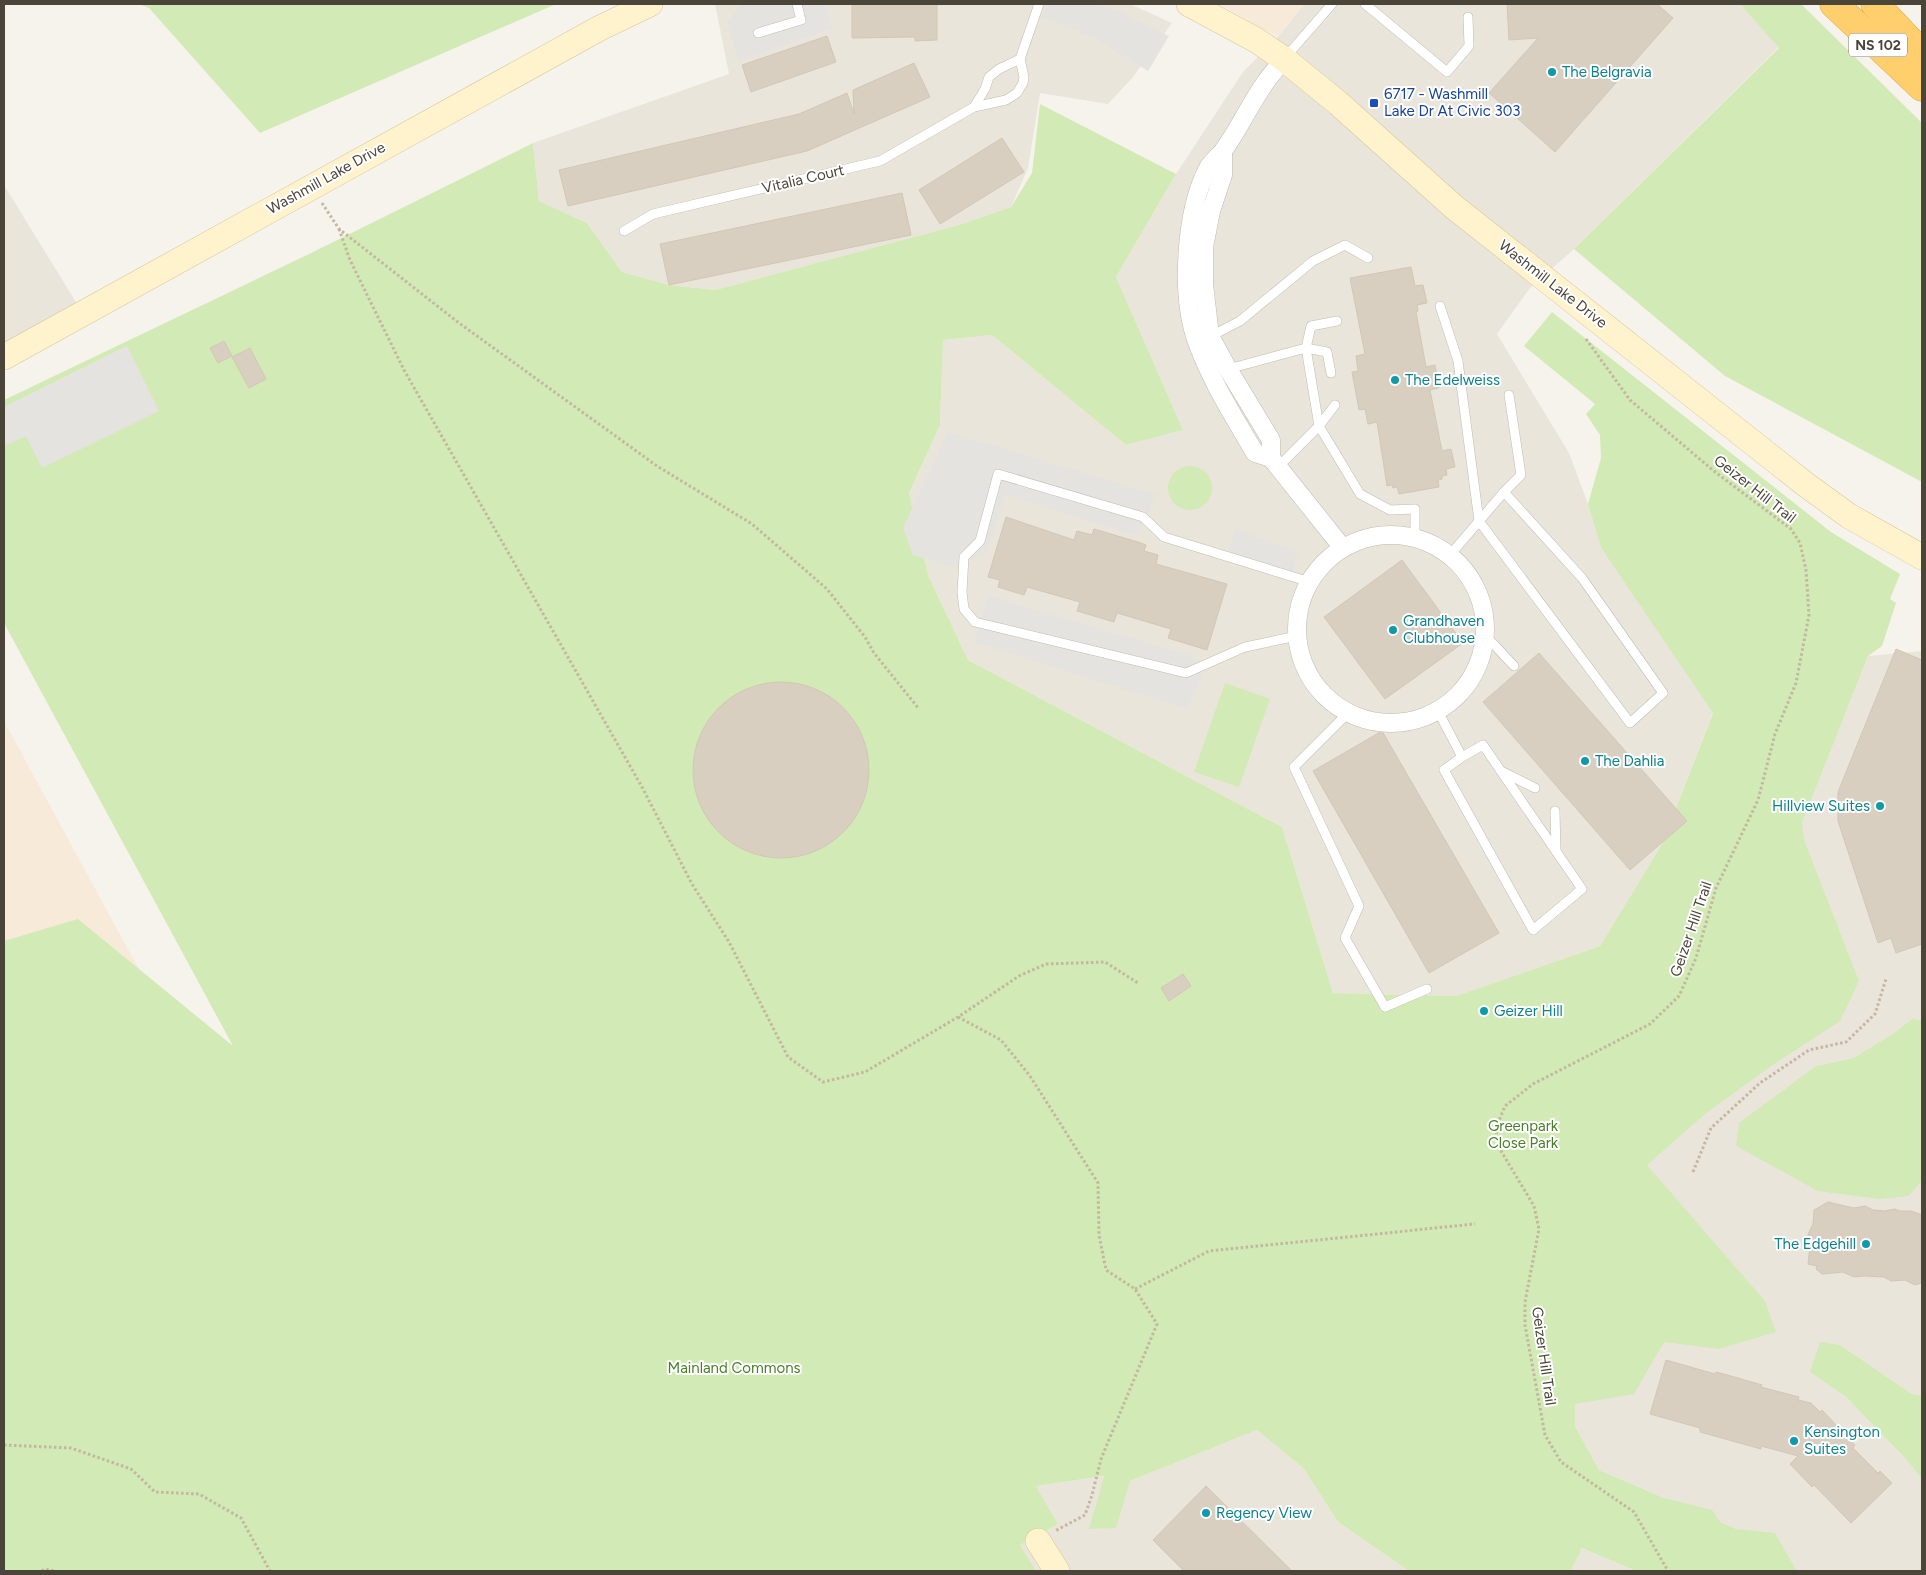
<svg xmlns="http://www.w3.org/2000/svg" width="1926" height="1575" font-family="Figtree,sans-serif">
	<rect width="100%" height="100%" fill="#f6f3ec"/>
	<g fill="#eae5da">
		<path d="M715,4H1130L1172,23L1133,77L1108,104L1040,93L1028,168L1011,207L959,225L715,290L669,285L622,272L587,223L539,201L533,143L729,74Z"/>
		<path d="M1304,4H1740L1779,47L1574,249L1530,288L1497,334L1569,453L1588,504L1601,548L1713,712L1662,844L1600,946L1456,996L1333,993L1282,827L968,660L928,575L909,493L940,425L943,340L992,335L1126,445L1183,430L1116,277L1176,174L1243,72L1278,37Z"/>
		<path d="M4,185L77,304L4,345Z"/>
		<path d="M1922,651V1021L1913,1018L1894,1033L1853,1058L1816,1066L1909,1196L1922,1181V1395L1912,1394L1840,1345L1810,1372L1846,1397L1905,1458L1922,1479V1571H1797L1775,1534L1736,1529L1599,1470L1560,1398L1623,1130L1742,974L1868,656Z"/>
		<path d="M1257,1430L1304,1469L1338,1522L1409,1571H1036L1020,1545L1058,1524L1036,1486L1105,1476L1095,1507L1130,1481Z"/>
		<path d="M1582,1548L1636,1571H1571Z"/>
	</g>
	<g fill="#f7ead8">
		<path d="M1219,4H1304L1278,37Z"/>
		<path d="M4,721L214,1108L4,1232Z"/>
	</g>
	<g fill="#d2eab5">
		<path d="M139,4H556L260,133L149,8Z"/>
		<path d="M1740,4H1801L1922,123V482L1725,376L1574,249L1779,48Z"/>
		<path d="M1040,104L1176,174L1116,277L1183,430L1126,445L992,335L943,340L940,425L909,493L928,575L968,660L1282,827L1333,993L1456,996L1600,946L1662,844L1713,713L1601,548L1588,504L1601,458L1600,435L1586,414L1595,404L1524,346L1552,312L1831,532L1900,574L1890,599L1896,603L1882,646L1868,656L1802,823L1804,840L1859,981L1840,1021L1771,1066L1705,1114L1647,1165L1765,1301L1776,1332L1719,1349L1664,1342L1634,1394L1575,1404V1426L1599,1470L1664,1498L1712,1510L1720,1522L1736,1529L1775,1533L1797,1571H1636L1582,1548L1571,1571H1409L1338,1522L1304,1469L1257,1430L1130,1481L1116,1528L1089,1529L1104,1476L1036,1486L1058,1524L1020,1545L1036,1571H4V941L78,919L233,1046L4,623V400L307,255L533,143L539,201L587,223L622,272L669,285L715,290L959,225L1011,207L1032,173Z"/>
		<circle cx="1190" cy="488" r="22"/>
		<path d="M1225,683L1270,699L1239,787L1194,772Z"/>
		<path d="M1913,1018L1922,1021V1181L1909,1196L1879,1199L1818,1191L1736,1146L1739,1123L1816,1066L1853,1058L1894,1033Z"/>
		<path d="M1820,1342L1840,1345L1912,1394L1922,1395V1479L1905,1458L1846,1397L1810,1372Z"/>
	</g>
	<g fill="#e5e3e0">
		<path d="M742,4H825L833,29L738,61L727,22Z"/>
		<path d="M1048,4H1092L1115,10L1169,36L1148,71L1096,39L1041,16Z"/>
		<path d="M127,346L159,411L42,468L26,436L4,446V407Z"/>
		<path d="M948,432L1157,495L1137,536L1005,495L986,553L953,567L913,555L903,528Z"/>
		<path d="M1235,529L1298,551L1292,577L1227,556Z"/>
		<path d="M988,596L1191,656L1202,676L1187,709L974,642Z"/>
	</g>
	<g fill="#d8cfc1" stroke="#d3c7b4">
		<path d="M852,4H937V40L915,41V37L852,38Z"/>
		<path d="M1507,4H1657L1673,18L1555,152L1489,93L1538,38L1509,40Z"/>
		<path d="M827,36L836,62L751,92L742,65Z"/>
		<path d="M914,63L930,97L807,151L568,206L559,170L799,114L847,93L854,114L853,90Z"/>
		<path d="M1002,138L1024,172L940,224L919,190Z"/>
		<path d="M902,193L911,235L669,285L660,244Z"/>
		<path d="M1411,267L1415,286L1423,285L1427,303L1417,305L1418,311L1416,312L1426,367L1435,365L1439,388L1430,390L1442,451L1451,449L1455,467L1446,469L1447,475L1442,476V479L1438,480L1439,487L1399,494L1397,487L1393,488L1392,485L1387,486L1377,422L1368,424L1365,409L1359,410L1352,372L1358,371L1356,356L1365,354L1350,278Z"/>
		<path d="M224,341L232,356L218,363L210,348Z"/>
		<path d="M250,348L266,379L249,388L232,357Z"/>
		<path d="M1006,517L1074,540L1077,531L1092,535L1094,529L1138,542L1146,545L1144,551L1158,555L1156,564L1227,584L1207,650L1168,638L1171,629L1117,613L1114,622L1077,611L1080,602L1027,587L1024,595L998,587L1000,580L988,577Z"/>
		<path d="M1402,560L1463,643L1385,699L1324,617Z"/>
		<path d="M1896,649L1922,660V944L1896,953L1891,938L1878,943L1838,821V792Z"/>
		<path d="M1539,653L1687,821L1630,870L1483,702Z"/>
		<circle cx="781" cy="770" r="88"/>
		<path d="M1382,731L1499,933L1429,973L1313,771Z"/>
		<path d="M1183,974L1191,986L1169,1001L1161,988Z"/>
		<path d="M1828,1202L1854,1208L1865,1206L1873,1210L1884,1211L1895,1209L1899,1211H1911L1922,1215V1283L1915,1285L1905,1280L1891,1281L1884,1277L1864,1276L1854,1277L1843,1272L1822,1274L1816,1269L1817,1266L1808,1264L1810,1246L1808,1243V1234L1813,1224L1814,1210Z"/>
		<path d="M1666,1360L1715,1374L1716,1372L1731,1376L1762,1385L1761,1387L1799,1397L1798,1400L1811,1403L1820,1412L1822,1410L1855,1445L1853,1448L1878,1473L1880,1471L1892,1483L1851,1523L1814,1485L1812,1487L1790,1464L1798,1456L1761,1446V1449L1700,1432V1428L1650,1414Z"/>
		<path d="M1206,1486L1292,1571H1184L1153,1540Z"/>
	</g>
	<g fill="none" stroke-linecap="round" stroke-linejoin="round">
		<defs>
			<g id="lane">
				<path d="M1365,4L1447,72L1469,46L1468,17"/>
				<path d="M758,33L801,20L797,4"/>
				<path d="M1284,59L1332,4"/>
				<path d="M974,107L985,89L989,77L999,69L1020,59"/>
				<path d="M624,231L653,214L880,161L974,107L1006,100L1017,93L1023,83L1024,77L1020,59L1039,4"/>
				<path d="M1440,306L1458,361L1479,521L1630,723L1663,693L1582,578L1504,492L1521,475L1509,395"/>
				<path d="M1337,321L1311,326L1306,348L1319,426L1360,494L1390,510L1415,509V538"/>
				<path d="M1209,337L1240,321L1313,261L1345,245L1368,258"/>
				<path d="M1228,369L1306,348L1327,352L1331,373"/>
				<path d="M1278,467L1319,426L1335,405"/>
				<path d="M1450,555L1504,492"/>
				<path d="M1297,636L1245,647L1186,673L975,622L964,609L962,592L964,557L980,541L998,474L1143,517L1164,537L1310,582"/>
				<path d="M1486,636L1514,666"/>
				<path d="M1438,711L1462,757L1444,770L1533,930L1582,889L1483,745L1462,757"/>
				<path d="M1348,713L1294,767L1359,906L1345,938L1385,1007L1427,989"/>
				<path d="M1501,771L1535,788"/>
				<path d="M1555,811L1556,851"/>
			</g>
			<g id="street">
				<path d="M1284,59C1278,67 1271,74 1265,83C1250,104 1239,129 1223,151C1219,156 1212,161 1208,168C1185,212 1180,295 1197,342C1211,381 1234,417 1255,453L1271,458L1342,547"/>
				<path d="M1223,151V175L1211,211L1204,247V284L1210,336L1228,369L1271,440V458"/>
				<circle cx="1391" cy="629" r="94"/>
			</g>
			<g id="secondary">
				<path d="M1189,4L1256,40L1284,59L1338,103L1454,207L1805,484L1849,516L1922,557"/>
				<path d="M4,357L600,28L650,4"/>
				<path d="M1038,1541L1057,1571"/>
			</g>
			<g id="highway">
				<path d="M1834,4L1922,87"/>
				<path d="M1875,4L1922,54"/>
			</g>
		</defs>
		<use href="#lane" stroke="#c2bbae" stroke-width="10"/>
		<use href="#street" stroke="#c2bbae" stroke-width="19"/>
		<use href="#secondary" stroke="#d6c79b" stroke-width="26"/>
		<use href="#highway" stroke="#e0a43c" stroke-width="29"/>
		<g stroke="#c4b79f" stroke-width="3" stroke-dasharray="2.5 2.5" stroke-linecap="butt">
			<path d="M322,203L339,229L459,323L657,466L752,524L827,589L865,637L874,653L919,709"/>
			<path d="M339,229L350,260L404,370L642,787L692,884L729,942L788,1057L823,1082L865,1072L958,1017L1019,976L1046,964L1105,962L1138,983"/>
			<path d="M1586,339L1630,400L1715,472L1791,529L1800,543L1806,570L1809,615L1796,683L1775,734L1758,800L1716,888L1696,958L1679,996L1650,1024L1533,1084L1505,1106L1496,1128L1498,1146L1534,1206L1539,1229L1525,1302V1325L1545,1435L1561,1462L1634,1512L1668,1571"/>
			<path d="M958,1017L1001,1040L1030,1076L1098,1183L1099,1235L1106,1270L1135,1289L1157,1324L1101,1459L1092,1495L1085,1515L1055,1531"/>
			<path d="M1693,1172L1711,1128L1760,1083L1809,1050L1846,1042L1875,1014L1886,979"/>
			<path d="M1135,1289L1209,1251L1475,1224"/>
			<path d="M4,1445L71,1448L131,1469L155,1492L199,1494L241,1518L270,1571"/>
			<path d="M42,1571L44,1569L55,1571"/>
		</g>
		<use href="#lane" stroke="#fff" stroke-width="9"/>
		<use href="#street" stroke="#fff" stroke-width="18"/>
		<use href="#secondary" stroke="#fff3cd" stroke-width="25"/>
		<use href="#highway" stroke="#ffcf6e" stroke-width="28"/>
	</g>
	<g fill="#0f9aa8" stroke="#fff" stroke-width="2">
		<circle cx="1552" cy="72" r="5"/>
		<circle cx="1395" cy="380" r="5"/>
		<circle cx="1393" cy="630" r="5"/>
		<circle cx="1585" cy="761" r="5"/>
		<circle cx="1880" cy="806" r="5"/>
		<circle cx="1484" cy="1011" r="5"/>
		<circle cx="1866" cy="1244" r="5"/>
		<circle cx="1794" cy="1441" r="5"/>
		<circle cx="1206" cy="1513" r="5"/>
	</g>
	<rect fill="#1a4fb4" stroke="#fff" stroke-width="2" x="1369" y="98" width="10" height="10" rx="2.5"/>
	<g text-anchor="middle" stroke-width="4" stroke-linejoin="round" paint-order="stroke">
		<rect fill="#fff" stroke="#817c74" stroke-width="1" x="1849" y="33.5" width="58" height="23" rx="4"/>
		<g font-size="14" font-weight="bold" fill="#4b4439">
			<text x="1878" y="50">NS 102</text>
		</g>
		<g font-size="15" fill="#0d838f" stroke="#fff" text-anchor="start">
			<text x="1562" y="77">The Belgravia</text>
			<text x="1405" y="385">The Edelweiss</text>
			<text x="1403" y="626">Grandhaven<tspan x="1403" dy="17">Clubhouse</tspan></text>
			<text x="1595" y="766">The Dahlia</text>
			<text x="1870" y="811" text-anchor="end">Hillview Suites</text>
			<text x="1494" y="1016">Geizer Hill</text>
			<text x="1856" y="1249" text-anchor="end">The Edgehill</text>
			<text x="1804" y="1437">Kensington<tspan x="1804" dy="17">Suites</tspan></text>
			<text x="1216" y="1518">Regency View</text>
		</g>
		<g font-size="15" fill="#164399" stroke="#fff" text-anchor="start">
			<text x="1384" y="99">6717 - Washmill<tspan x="1384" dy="17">Lake Dr At Civic 303</tspan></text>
		</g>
		<g font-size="15" fill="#4b4439" stroke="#fff">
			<text transform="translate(326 178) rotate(-29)" y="5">Washmill Lake Drive</text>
			<text transform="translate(803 179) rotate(-13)" y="5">Vitalia Court</text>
			<text transform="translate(1553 284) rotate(38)" y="5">Washmill Lake Drive</text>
			<text transform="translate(1755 489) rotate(38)" y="5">Geizer Hill Trail</text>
			<text transform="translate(1691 929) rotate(-71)" y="5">Geizer Hill Trail</text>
			<text transform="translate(1544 1356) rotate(82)" y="5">Geizer Hill Trail</text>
		</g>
		<g font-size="15" fill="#4a7f2a" stroke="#fff">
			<text x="1523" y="1131">Greenpark<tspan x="1523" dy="17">Close Park</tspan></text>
			<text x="734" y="1373">Mainland Commons</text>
		</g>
	</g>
	<rect width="1926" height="1575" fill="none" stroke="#4b4439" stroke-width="10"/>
</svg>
